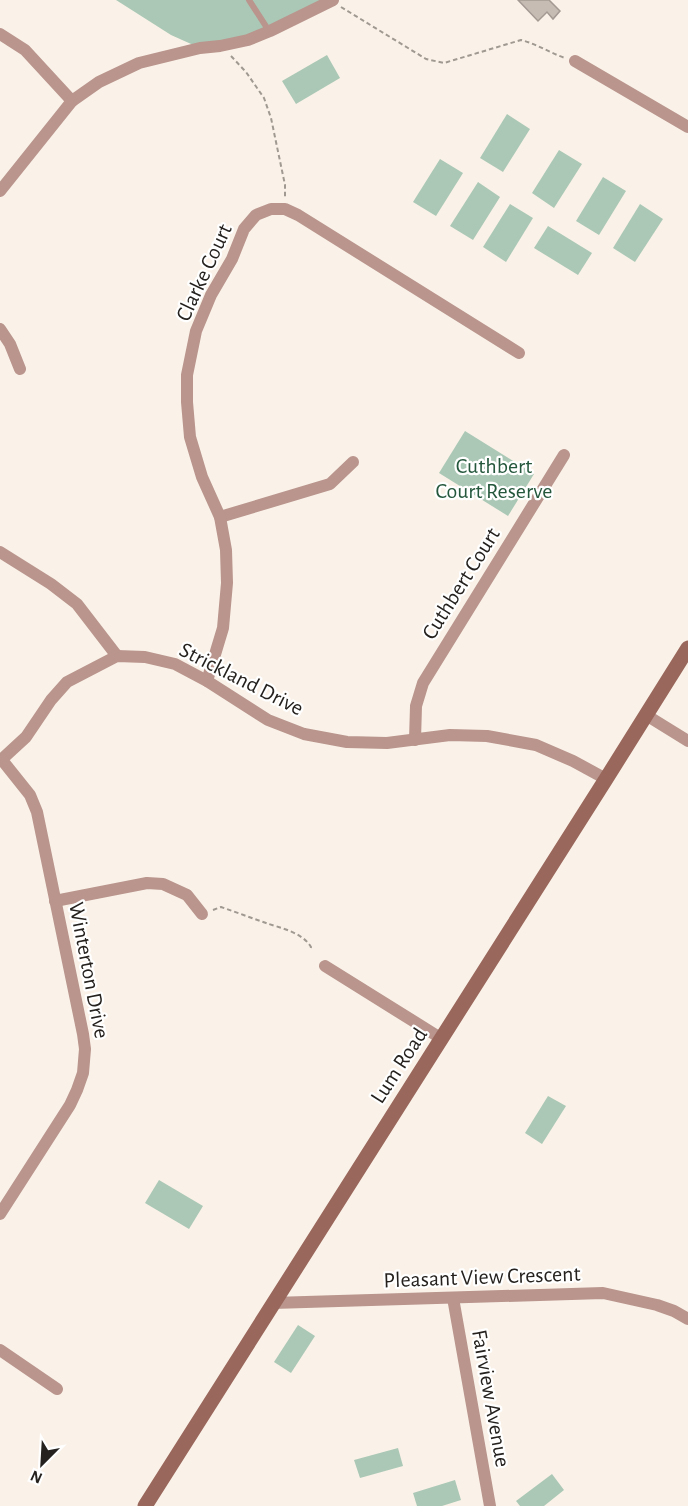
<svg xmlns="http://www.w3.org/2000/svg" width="688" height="1506" font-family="'Alegreya Sans',sans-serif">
	<rect width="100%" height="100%" fill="#faf2e8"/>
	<g fill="#abc8b6">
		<path d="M116,0H330L248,40L200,48L171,35Z"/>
		<path d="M327,55L340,78L296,104L282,81Z"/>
		<path d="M507,114L530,129L503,172L480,158Z"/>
		<path d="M559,150L582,164L554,208L532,193Z"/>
		<path d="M440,159L463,173L436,216L413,202Z"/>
		<path d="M603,177L626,191L599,235L576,221Z"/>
		<path d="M478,182L500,197L473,240L450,226Z"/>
		<path d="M510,204L533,218L506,262L483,247Z"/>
		<path d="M640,204L663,219L635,262L613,248Z"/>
		<path d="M548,226L592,253L578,275L534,248Z"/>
		<path d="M465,431L534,474L508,516L439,473Z"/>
		<path d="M548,1096L566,1106L542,1144L525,1133Z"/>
		<path d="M159,1180L203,1206L189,1229L145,1203Z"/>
		<path d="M298,1325L315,1336L291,1373L274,1362Z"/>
		<path d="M398,1448L403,1466L360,1478L354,1460Z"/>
		<path d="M552,1474L564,1490L544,1506H520L516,1501Z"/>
		<path d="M455,1480L461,1500L442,1506H417L413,1493Z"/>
	</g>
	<path fill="#c6bcb4" stroke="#a49a93" stroke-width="1.5" d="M518,0H549L560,11L553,19L547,12L538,21Z"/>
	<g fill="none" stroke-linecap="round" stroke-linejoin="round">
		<g stroke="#9f9992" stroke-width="2" stroke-dasharray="4.5 3" stroke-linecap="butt">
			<path d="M341,7L426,59L444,63L521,40C537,44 550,53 565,58"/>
			<path d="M231,56L246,72L264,98L271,118L285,185V198"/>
			<path d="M213,910L221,907C236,912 251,918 266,923C280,928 302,932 311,947L310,951"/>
		</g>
		<path stroke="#b9958d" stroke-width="6" d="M249,0L269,31"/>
		<g stroke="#b9958d" stroke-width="12">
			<path d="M0,34L25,50L72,101"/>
			<path d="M575,61L688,127"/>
			<path d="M0,191L72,101L99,82L139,63L200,48L220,46L248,40L270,31L333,0"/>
			<path d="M0,329L10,344L20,369"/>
			<path d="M220,517L330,484L353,462"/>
			<path d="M0,552L51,584L77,604L117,656"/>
			<path d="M207,681L223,628L227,583L226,550L220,517L202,477L190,437L187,402V375L196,331L211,295L232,259L244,229L256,215L271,209H285L298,215L519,353"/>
			<path d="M646,715L688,741"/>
			<path d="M415,740L416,706L423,683L564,455"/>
			<path d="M0,761L26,737L51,700L67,682L117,656L145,657L175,664L207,681L268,720L304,734L347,742L387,743L450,735L487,736L536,745L573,761L606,779"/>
			<path d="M55,901L147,883L163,884L187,895L202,914"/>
			<path d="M325,966L442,1039"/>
			<path d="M0,1214L70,1105L77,1090L83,1073L85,1049L83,1034L37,812L30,795L2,760"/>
			<path d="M453,1298L490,1506"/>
			<path d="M273,1303L603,1293L657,1305L674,1311L688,1319"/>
			<path d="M0,1350L57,1389"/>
		</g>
		<path stroke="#9a675c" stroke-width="15" d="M145,1506L606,779L688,648"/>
	</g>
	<g text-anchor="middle" stroke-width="4.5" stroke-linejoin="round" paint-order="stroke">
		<g font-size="22" fill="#24211e" stroke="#fff">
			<text transform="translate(203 272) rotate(-65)" y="8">Clarke Court</text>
			<text transform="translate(460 583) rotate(-58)" y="8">Cuthbert Court</text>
			<text transform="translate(242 678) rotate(27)" y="8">Strickland Drive</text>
			<text transform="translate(90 970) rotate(79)" y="8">Winterton Drive</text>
			<text transform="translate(398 1065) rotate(-57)" y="8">Lum Road</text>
			<text transform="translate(482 1276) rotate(-2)" y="8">Pleasant View Crescent</text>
			<text transform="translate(492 1398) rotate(80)" y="8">Fairview Avenue</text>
		</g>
		<g font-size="22" fill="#24573c" stroke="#fff">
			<text x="494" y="473">Cuthbert<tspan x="494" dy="25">Court Reserve</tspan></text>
		</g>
	</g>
	<g transform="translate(42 1464) rotate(204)" stroke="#ffffff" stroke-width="4.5" paint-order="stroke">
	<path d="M0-4.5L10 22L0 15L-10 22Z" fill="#24211e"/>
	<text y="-9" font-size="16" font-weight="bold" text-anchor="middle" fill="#24211e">N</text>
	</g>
</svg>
